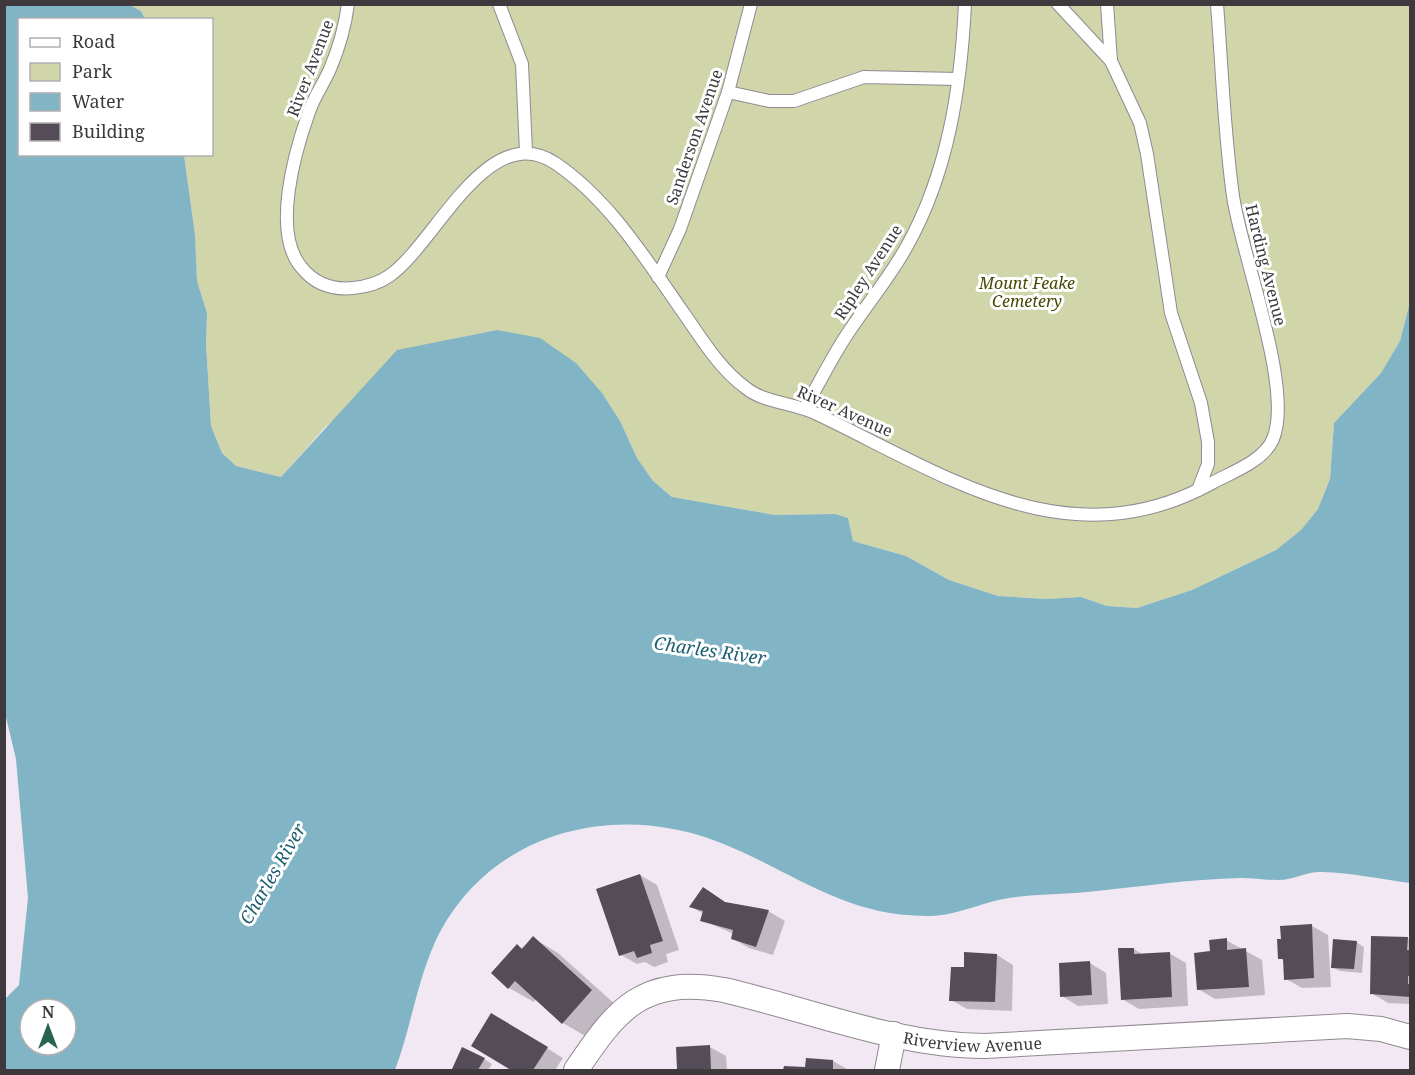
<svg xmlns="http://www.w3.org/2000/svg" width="1415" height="1075" font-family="'Noto Serif',serif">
	<rect width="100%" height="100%" fill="#f2e8f3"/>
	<path fill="#d0d5aa" d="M130,5H1410V302L1400,341L1381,373L1334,423L1330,479L1318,509L1301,530L1276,550L1192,590L1137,608L1107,606L1081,597L1045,599L998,596L949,580L906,556L853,541L848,518L835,514L775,515L672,497L653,481L637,458L620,421L602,393L497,330L449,340L326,426L281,477L236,466L222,453L211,426L206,344L207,313L197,281L195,235L184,155L212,154V20L145,19L141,11Z"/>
	<path fill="#81b4c4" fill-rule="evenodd" d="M5,4L130,5L141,11L145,19L20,20V154L184,155L195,235L197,281L207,313L206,344L211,426L222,453L236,466L281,477L397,350L497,330L540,338L576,363L602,393L620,421L637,458L653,481L672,497L775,515L835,514L848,518L853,541L906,556L949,580L998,596L1045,599L1081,597L1107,606L1137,608L1192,590L1276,550L1301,530L1318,509L1330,479L1334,423L1381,373L1400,341L1410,302V883C1381,879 1352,873 1322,872C1306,871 1293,881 1276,880C1264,880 1253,878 1241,878C1190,879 1138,887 1087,892C1064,894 1040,894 1016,897C986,900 961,915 930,916C846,917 798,875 726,845C623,801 498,827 441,930C418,973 412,1025 395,1070H5V999L19,985L28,898L16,759L4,709ZM30,1009H66V1045H30Z"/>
	<g fill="#0003">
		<path d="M640,875L657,885L679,950L666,954L668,962L654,967L645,962L637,964L621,955Z"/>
		<path d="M704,889L729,905L768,911L785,921L773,955L749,948L732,938L734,934L702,920L704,914L691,907Z"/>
		<path d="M1312,926L1328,935L1331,987L1302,988L1286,979L1285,961L1279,958Z"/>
		<path d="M533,938L558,953L616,1005L587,1037L563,1023L536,999L534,1002L509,988L493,973Z"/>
		<path d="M1407,938L1410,940V1004L1388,1003L1371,993Z"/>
		<path d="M1226,940L1262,960L1265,995L1215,999L1198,989L1212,953Z"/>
		<path d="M1356,942L1364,947L1362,973L1340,971L1332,967Z"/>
		<path d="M1134,949L1143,955L1169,953L1186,963L1188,1006L1139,1009L1122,999Z"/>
		<path d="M997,955L1013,965L1012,1011L967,1009L951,1000L965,969Z"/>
		<path d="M1090,963L1106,973L1108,1004L1078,1006L1062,996Z"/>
		<path d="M508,1024L563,1058L555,1070H514L473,1046Z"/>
		<path d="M710,1047L726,1056L727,1070H679L678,1048Z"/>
		<path d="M484,1059L492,1064L488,1070L454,1069Z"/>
		<path d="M833,1061L849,1070H785V1068L807,1069Z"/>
	</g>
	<g fill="#544d57">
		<path d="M640,874L663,941L650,945L652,953L637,958L634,951L619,956L596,889Z"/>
		<path d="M703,887L725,902L769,910L756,947L731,939L733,930L700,921L703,911L689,907Z"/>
		<path d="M1312,924L1314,978L1284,980L1283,959H1278L1277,939H1281L1280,926Z"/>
		<path d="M533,936L592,990L562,1024L515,981L508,989L491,973L517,944L522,949Z"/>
		<path d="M1371,936L1408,937L1407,950H1410V976H1408V984H1410V997L1370,994Z"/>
		<path d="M1227,938V950L1246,948L1249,987L1197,990L1194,953L1210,951L1209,940Z"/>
		<path d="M1333,939L1357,941L1354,969L1331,968Z"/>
		<path d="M1118,948H1134V954L1170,952L1172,997L1121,1000Z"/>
		<path d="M964,952L997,954L995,1002L949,1001L951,967H964Z"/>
		<path d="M1090,961L1092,995L1060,997L1059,963Z"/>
		<path d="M491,1013L548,1047L533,1070H511L471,1046Z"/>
		<path d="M710,1045L711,1070H677L676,1047Z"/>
		<path d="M462,1047L485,1058L478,1070L452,1069Z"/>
		<path d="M806,1058L833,1060V1070H783L784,1066L805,1067Z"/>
	</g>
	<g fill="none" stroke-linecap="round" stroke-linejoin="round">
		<defs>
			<g id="service">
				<path d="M348,4C345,27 339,48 330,69C324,83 314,97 309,112C295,151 271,233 302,268C315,284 333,290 353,288C364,287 379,283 389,276C435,245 487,118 555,163C610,200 647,261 685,315C703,341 720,369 746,388C764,403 795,403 817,414C947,476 1068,562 1212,483C1232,472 1264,461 1273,439C1294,389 1241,254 1233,196C1224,132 1222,68 1217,4"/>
				<path d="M499,4L522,64L526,152"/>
				<path d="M1058,4L1111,61"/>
				<path d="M1107,4L1111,61L1140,123L1147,154L1171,313L1201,403L1208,442V464L1198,490"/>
				<path d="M728,92L769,101H794L864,77L958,79"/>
				<path d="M658,277L680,229L728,92L751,4"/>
				<path d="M805,408C817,387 828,365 841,344C861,311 888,281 907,246C948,173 961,87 965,4"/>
			</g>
			<g id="minor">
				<path id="s1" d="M576,1070C617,1009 642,976 724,990C810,1010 897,1046 985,1046L1347,1026L1381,1029L1410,1037"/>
				<path d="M887,1070L894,1034"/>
			</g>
		</defs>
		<use href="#service" stroke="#918892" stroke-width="14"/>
		<use href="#minor" stroke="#918892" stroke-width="26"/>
		<use href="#service" stroke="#fff" stroke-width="12"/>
		<use href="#minor" stroke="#fff" stroke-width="24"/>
	</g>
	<g text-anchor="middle" stroke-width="6" stroke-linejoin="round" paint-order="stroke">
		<g font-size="16" fill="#3d393d" stroke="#fff">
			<text transform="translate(310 68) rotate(-69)" y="6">River Avenue</text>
			<text transform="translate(694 137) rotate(-71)" y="6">Sanderson Avenue</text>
			<text transform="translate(1266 265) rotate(76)" y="6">Harding Avenue</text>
			<text transform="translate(868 272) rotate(-57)" y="6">Ripley Avenue</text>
			<text transform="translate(845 411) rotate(24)" y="6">River Avenue</text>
			<text dy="6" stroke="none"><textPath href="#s1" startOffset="438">Riverview Avenue</textPath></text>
		</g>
		<g font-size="16" font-style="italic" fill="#454800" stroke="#fff">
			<text x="1027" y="289">Mount Feake<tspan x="1027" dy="18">Cemetery</tspan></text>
		</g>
		<g font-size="18" font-style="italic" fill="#1d5f71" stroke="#fff">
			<text transform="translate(710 651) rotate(8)" y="6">Charles River</text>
			<text transform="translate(273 874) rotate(-60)" y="6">Charles River</text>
		</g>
	</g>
	<rect width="1415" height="1075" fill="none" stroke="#3d393d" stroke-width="12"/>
	<rect x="18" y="18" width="195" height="138" fill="#ffffff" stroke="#b1b0b1" stroke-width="1.5"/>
	<rect x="30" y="38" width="30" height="9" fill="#ffffff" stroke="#b1b0b1" stroke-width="1.5"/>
	<text x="72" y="48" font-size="18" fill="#3d393d">Road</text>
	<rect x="30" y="63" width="30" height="18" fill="#d0d5aa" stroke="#b1b0b1" stroke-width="1.5"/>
	<text x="72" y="78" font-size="18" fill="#3d393d">Park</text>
	<rect x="30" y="93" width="30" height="18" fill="#81b4c4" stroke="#b1b0b1" stroke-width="1.5"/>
	<text x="72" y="108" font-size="18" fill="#3d393d">Water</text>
	<rect x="30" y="123" width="30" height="18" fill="#544d57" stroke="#b1b0b1" stroke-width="1.5"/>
	<text x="72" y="138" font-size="18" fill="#3d393d">Building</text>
	<g transform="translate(48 1027)"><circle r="28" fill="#ffffff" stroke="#b1b0b1" stroke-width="1.5"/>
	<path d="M0-4.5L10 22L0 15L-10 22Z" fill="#29644e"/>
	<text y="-9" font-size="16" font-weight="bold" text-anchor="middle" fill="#3d393d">N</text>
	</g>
</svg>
